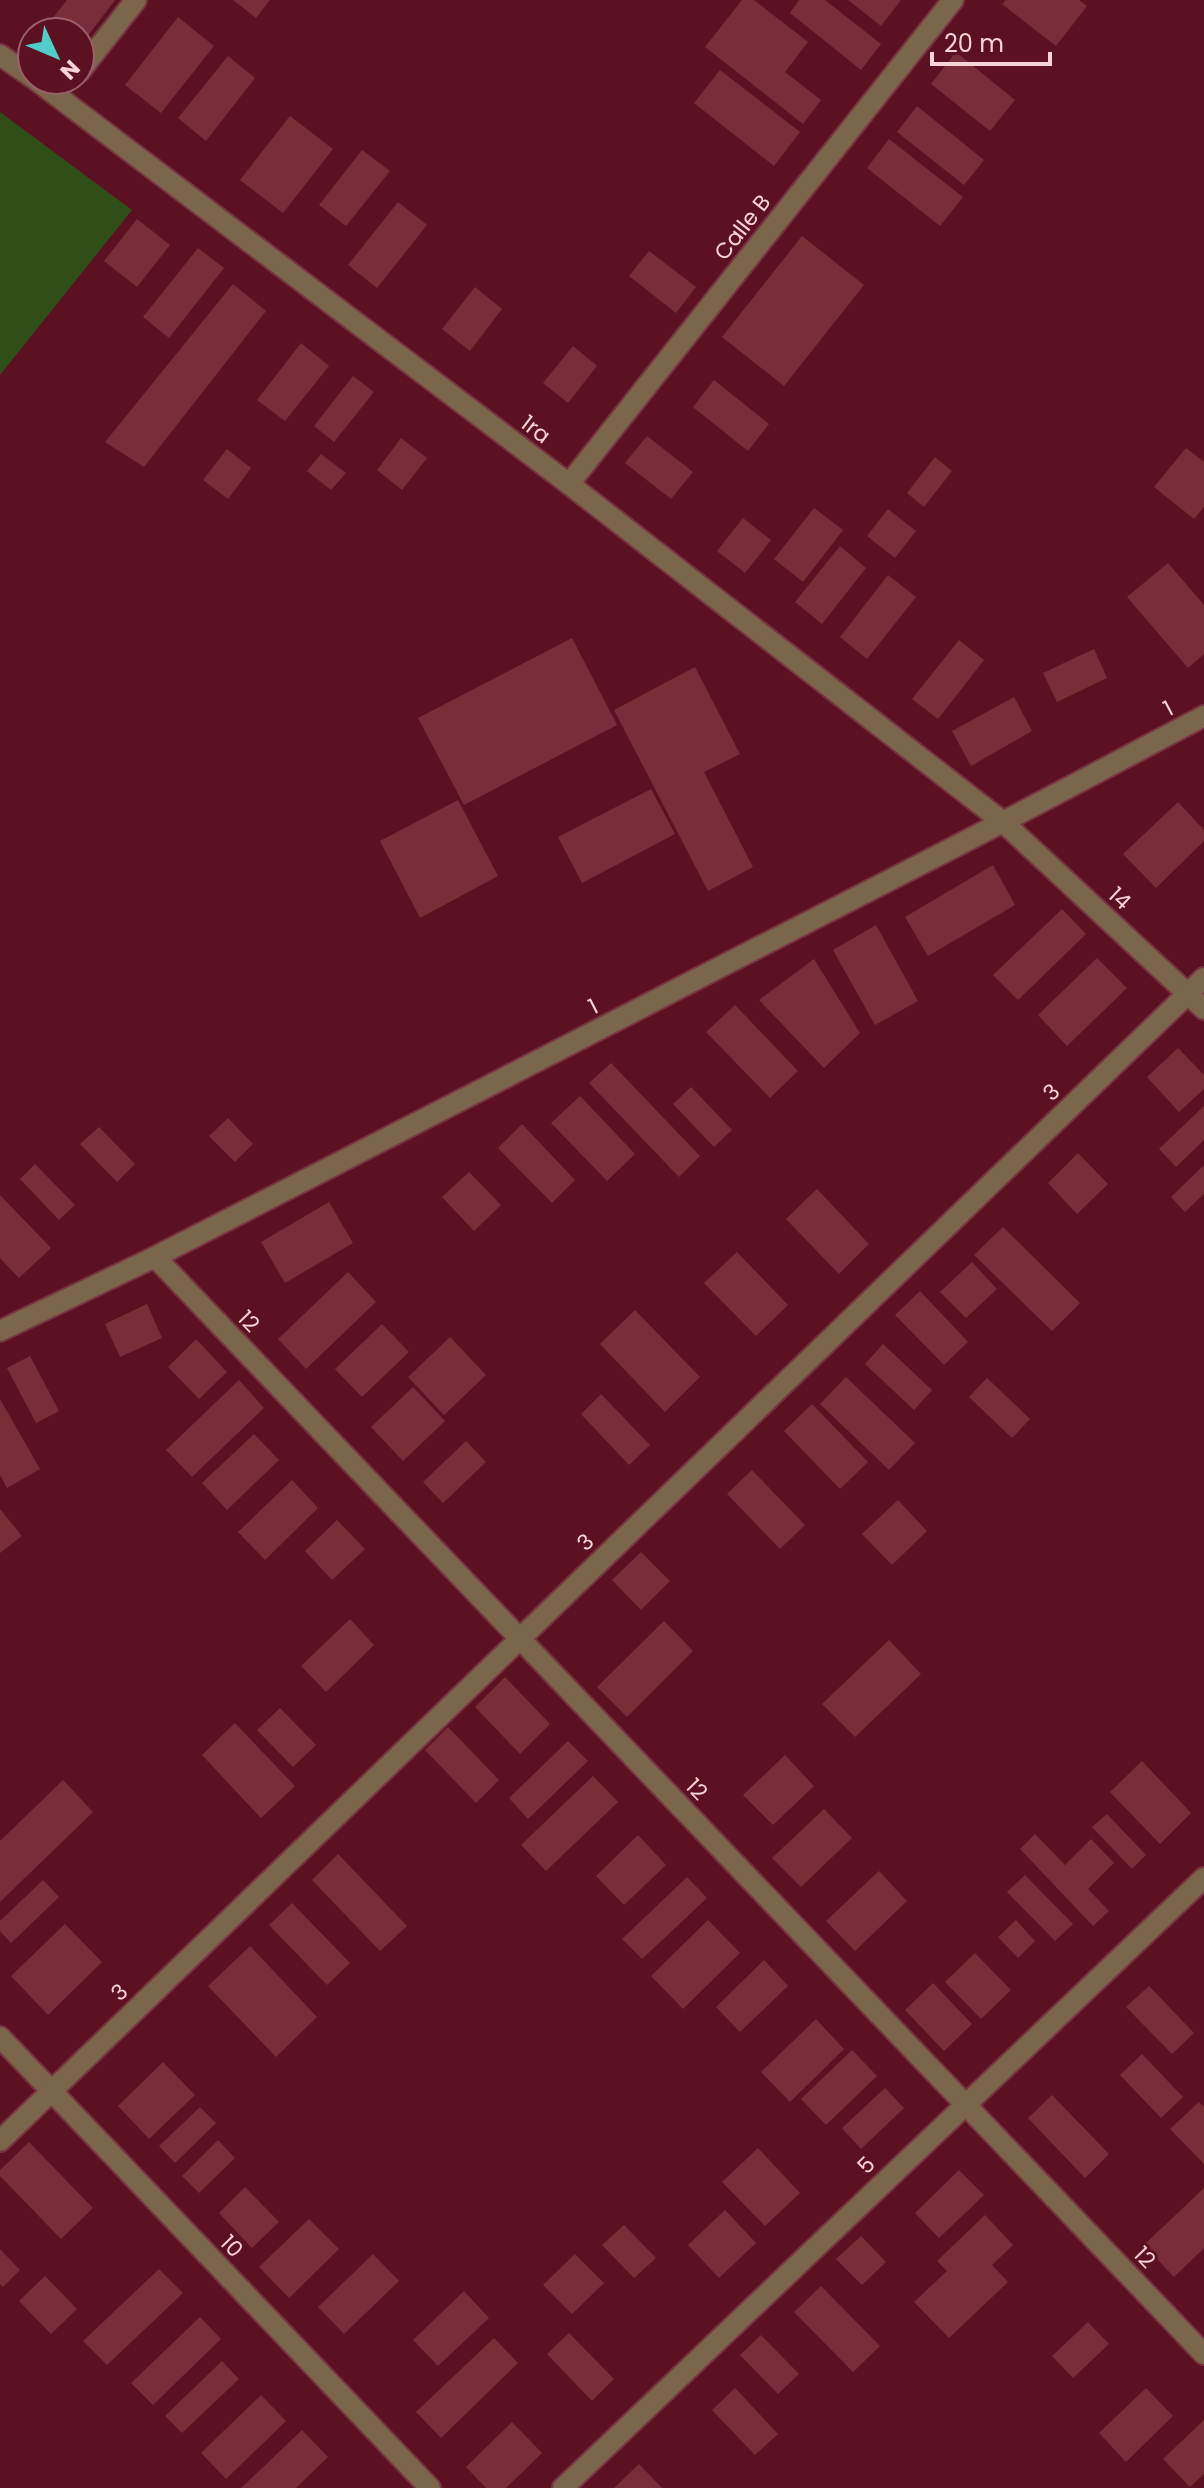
<svg xmlns="http://www.w3.org/2000/svg" width="1204" height="2488" font-family="Poppins,sans-serif">
	<rect width="100%" height="100%" fill="#5c1122"/>
	<path fill="#304e17" d="M0,112L132,210L0,375Z"/>
	<g fill="#792d39">
		<path d="M67,0H115L80,46V32H49L45,28Z"/>
		<path d="M233,0H270L256,18Z"/>
		<path d="M742,0H754L808,42L785,72L821,100L803,124L705,47Z"/>
		<path d="M799,0H825L881,44L861,70L790,13Z"/>
		<path d="M848,0H901L881,26Z"/>
		<path d="M1006,0H1079L1087,6L1056,46L1002,4Z"/>
		<path d="M178,17L214,46L161,113L125,85Z"/>
		<path d="M956,52L1015,100L990,131L931,84Z"/>
		<path d="M228,56L255,78L206,141L178,118Z"/>
		<path d="M720,70L800,132L774,166L694,103Z"/>
		<path d="M917,106L984,160L964,185L897,132Z"/>
		<path d="M290,116L333,149L283,213L240,180Z"/>
		<path d="M889,139L963,197L940,226L867,168Z"/>
		<path d="M362,150L390,171L346,226L319,205Z"/>
		<path d="M398,202L427,225L377,288L348,265Z"/>
		<path d="M137,219L170,245L137,287L104,261Z"/>
		<path d="M802,236L864,285L784,386L722,337Z"/>
		<path d="M198,248L224,268L169,338L143,317Z"/>
		<path d="M649,251L696,287L676,313L629,276Z"/>
		<path d="M233,284L266,311L144,467L105,442Z"/>
		<path d="M475,287L502,309L470,351L442,329Z"/>
		<path d="M301,343L329,366L285,421L257,400Z"/>
		<path d="M573,346L597,366L568,403L543,383Z"/>
		<path d="M353,376L374,392L334,442L314,426Z"/>
		<path d="M714,380L769,424L748,451L693,407Z"/>
		<path d="M647,436L693,472L671,499L625,463Z"/>
		<path d="M401,438L427,458L402,490L377,470Z"/>
		<path d="M1186,448L1204,462V507L1194,519L1154,487Z"/>
		<path d="M227,449L251,468L228,499L203,480Z"/>
		<path d="M321,454L346,473L331,490L307,471Z"/>
		<path d="M935,457L952,471L924,507L907,493Z"/>
		<path d="M814,508L843,530L803,582L774,559Z"/>
		<path d="M888,509L916,531L895,558L867,536Z"/>
		<path d="M743,518L771,540L745,573L717,551Z"/>
		<path d="M840,546L866,568L822,624L795,602Z"/>
		<path d="M1168,563L1204,605V654L1188,668L1127,597Z"/>
		<path d="M888,575L916,597L867,659L840,637Z"/>
		<path d="M572,638L617,725L464,805L418,718Z"/>
		<path d="M959,640L984,660L938,719L912,699Z"/>
		<path d="M1094,649L1107,678L1057,702L1043,673Z"/>
		<path d="M695,667L740,754L704,772L753,867L708,891L614,710Z"/>
		<path d="M1014,697L1032,731L971,766L952,731Z"/>
		<path d="M651,789L675,834L582,883L558,837Z"/>
		<path d="M458,800L498,876L420,918L380,841Z"/>
		<path d="M1178,802L1204,830V841L1156,888L1123,854Z"/>
		<path d="M993,865L1015,905L928,956L905,917Z"/>
		<path d="M1062,909L1086,934L1018,1000L993,975Z"/>
		<path d="M876,925L918,1001L875,1025L833,950Z"/>
		<path d="M1097,958L1127,988L1067,1046L1038,1015Z"/>
		<path d="M814,959L860,1033L824,1068L759,1000Z"/>
		<path d="M735,1005L798,1071L770,1098L706,1032Z"/>
		<path d="M1178,1048L1204,1075V1089L1179,1112L1147,1077Z"/>
		<path d="M611,1063L700,1156L679,1177L589,1083Z"/>
		<path d="M691,1087L732,1130L714,1147L673,1104Z"/>
		<path d="M580,1096L635,1154L607,1181L551,1123Z"/>
		<path d="M1204,1106V1140L1176,1167L1159,1149Z"/>
		<path d="M228,1118L253,1144L235,1162L209,1136Z"/>
		<path d="M522,1124L575,1180L552,1203L498,1148Z"/>
		<path d="M99,1127L135,1164L117,1182L80,1144Z"/>
		<path d="M1078,1153L1108,1184L1077,1214L1048,1183Z"/>
		<path d="M35,1164L75,1205L59,1220L20,1179Z"/>
		<path d="M1204,1165V1194L1185,1212L1171,1197Z"/>
		<path d="M469,1172L501,1205L474,1231L442,1197Z"/>
		<path d="M817,1189L869,1244L839,1274L786,1219Z"/>
		<path d="M0,1195L51,1248L19,1278L0,1258Z"/>
		<path d="M329,1202L353,1243L285,1283L261,1242Z"/>
		<path d="M1003,1227L1080,1303L1052,1331L974,1255Z"/>
		<path d="M737,1252L788,1305L756,1336L704,1283Z"/>
		<path d="M972,1262L997,1289L966,1318L940,1292Z"/>
		<path d="M348,1272L376,1302L306,1369L278,1339Z"/>
		<path d="M920,1291L968,1342L944,1365L895,1315Z"/>
		<path d="M147,1304L162,1338L120,1357L105,1324Z"/>
		<path d="M635,1310L700,1377L665,1412L600,1344Z"/>
		<path d="M382,1324L409,1352L362,1397L335,1369Z"/>
		<path d="M450,1337L486,1375L444,1415L408,1377Z"/>
		<path d="M196,1339L227,1372L199,1399L168,1367Z"/>
		<path d="M883,1344L932,1390L914,1410L865,1364Z"/>
		<path d="M30,1356L59,1411L36,1423L7,1368Z"/>
		<path d="M846,1377L915,1443L889,1470L820,1404Z"/>
		<path d="M987,1378L1030,1419L1012,1438L969,1397Z"/>
		<path d="M239,1380L264,1408L192,1477L166,1450Z"/>
		<path d="M413,1387L445,1421L403,1461L371,1427Z"/>
		<path d="M601,1394L650,1445L629,1465L581,1414Z"/>
		<path d="M0,1399L40,1469L7,1488L0,1475Z"/>
		<path d="M812,1404L868,1462L840,1489L784,1431Z"/>
		<path d="M254,1434L279,1460L227,1510L202,1483Z"/>
		<path d="M466,1441L486,1462L443,1503L423,1482Z"/>
		<path d="M752,1470L805,1525L780,1549L727,1494Z"/>
		<path d="M292,1480L318,1508L265,1560L238,1532Z"/>
		<path d="M898,1500L927,1531L892,1565L862,1534Z"/>
		<path d="M0,1509L22,1536L0,1553Z"/>
		<path d="M337,1520L365,1549L332,1580L305,1551Z"/>
		<path d="M641,1552L670,1581L641,1610L612,1580Z"/>
		<path d="M350,1619L374,1645L326,1692L301,1666Z"/>
		<path d="M664,1621L693,1651L627,1717L597,1687Z"/>
		<path d="M889,1640L921,1674L855,1737L822,1704Z"/>
		<path d="M505,1677L550,1724L520,1754L475,1707Z"/>
		<path d="M280,1708L316,1745L293,1767L257,1730Z"/>
		<path d="M235,1723L295,1786L261,1818L202,1755Z"/>
		<path d="M448,1727L499,1780L476,1803L425,1750Z"/>
		<path d="M568,1741L588,1761L528,1819L509,1798Z"/>
		<path d="M785,1755L814,1786L773,1825L743,1795Z"/>
		<path d="M1142,1761L1191,1813L1160,1844L1110,1792Z"/>
		<path d="M593,1776L618,1802L546,1871L521,1845Z"/>
		<path d="M63,1780L93,1812L0,1902V1841Z"/>
		<path d="M824,1809L852,1838L801,1887L772,1858Z"/>
		<path d="M1107,1814L1146,1855L1132,1869L1092,1827Z"/>
		<path d="M1035,1834L1065,1865L1091,1839L1114,1863L1088,1889L1109,1911L1093,1926L1020,1849Z"/>
		<path d="M638,1835L666,1865L624,1905L596,1876Z"/>
		<path d="M338,1854L407,1926L380,1951L312,1880Z"/>
		<path d="M879,1871L907,1901L855,1951L826,1921Z"/>
		<path d="M1025,1875L1073,1924L1055,1941L1007,1892Z"/>
		<path d="M687,1877L707,1898L642,1959L622,1939Z"/>
		<path d="M43,1880L59,1897L11,1943L0,1931V1921Z"/>
		<path d="M292,1903L350,1963L327,1985L269,1925Z"/>
		<path d="M708,1920L740,1953L683,2009L651,1976Z"/>
		<path d="M1016,1920L1035,1941L1018,1958L998,1937Z"/>
		<path d="M65,1924L102,1962L48,2015L11,1976Z"/>
		<path d="M250,1946L317,2017L276,2057L208,1986Z"/>
		<path d="M975,1953L1011,1990L981,2019L945,1982Z"/>
		<path d="M764,1960L788,1986L740,2032L716,2007Z"/>
		<path d="M933,1983L972,2024L944,2051L905,2010Z"/>
		<path d="M1149,1986L1194,2033L1172,2054L1126,2007Z"/>
		<path d="M816,2019L844,2049L790,2102L761,2072Z"/>
		<path d="M852,2050L877,2076L826,2125L801,2099Z"/>
		<path d="M1142,2054L1183,2097L1161,2118L1120,2075Z"/>
		<path d="M163,2062L195,2095L149,2139L118,2106Z"/>
		<path d="M885,2088L904,2108L861,2149L842,2128Z"/>
		<path d="M1052,2095L1109,2154L1085,2178L1028,2118Z"/>
		<path d="M1199,2102L1204,2107V2164L1170,2129Z"/>
		<path d="M200,2107L216,2123L175,2163L159,2146Z"/>
		<path d="M218,2140L235,2158L199,2193L182,2176Z"/>
		<path d="M29,2142L93,2208L61,2239L0,2176V2170Z"/>
		<path d="M758,2148L800,2193L765,2226L722,2182Z"/>
		<path d="M959,2170L984,2195L939,2238L915,2213Z"/>
		<path d="M245,2187L279,2222L252,2248L219,2213Z"/>
		<path d="M1204,2188V2248L1174,2277L1144,2245Z"/>
		<path d="M725,2210L756,2243L719,2278L688,2245Z"/>
		<path d="M985,2215L1013,2245L992,2265L1008,2282L949,2338L914,2302L947,2271L937,2261Z"/>
		<path d="M309,2219L339,2249L289,2298L259,2267Z"/>
		<path d="M624,2225L656,2258L634,2278L602,2245Z"/>
		<path d="M861,2236L886,2262L862,2285L836,2259Z"/>
		<path d="M0,2249L20,2270L3,2287L0,2284Z"/>
		<path d="M373,2254L399,2281L344,2334L318,2307Z"/>
		<path d="M575,2254L604,2283L572,2314L543,2285Z"/>
		<path d="M159,2269L183,2293L107,2365L83,2341Z"/>
		<path d="M45,2276L77,2309L51,2334L19,2301Z"/>
		<path d="M821,2286L880,2346L853,2372L794,2312Z"/>
		<path d="M464,2291L489,2318L438,2366L413,2340Z"/>
		<path d="M200,2317L221,2339L153,2405L131,2383Z"/>
		<path d="M1088,2322L1109,2344L1073,2378L1052,2356Z"/>
		<path d="M569,2333L614,2379L592,2401L547,2354Z"/>
		<path d="M761,2335L799,2374L778,2394L740,2355Z"/>
		<path d="M494,2338L518,2363L441,2438L416,2412Z"/>
		<path d="M222,2361L239,2379L182,2433L165,2416Z"/>
		<path d="M735,2388L778,2434L755,2455L712,2410Z"/>
		<path d="M1146,2388L1173,2416L1126,2462L1099,2433Z"/>
		<path d="M261,2395L286,2421L226,2479L201,2453Z"/>
		<path d="M1204,2420V2474L1190,2487L1163,2459Z"/>
		<path d="M512,2422L542,2453L506,2488H486L466,2467Z"/>
		<path d="M302,2430L328,2457L296,2488H241Z"/>
		<path d="M639,2464L662,2488H614Z"/>
	</g>
	<g fill="none" stroke-linecap="round" stroke-linejoin="round">
		<defs>
			<g id="street">
				<path d="M0,55L32,77"/>
				<path d="M80,71L136,0"/>
				<path d="M36,80L569,484L1003,822L1204,1009"/>
				<path d="M569,484L953,0"/>
				<path d="M155,1257L1204,2354"/>
				<path d="M0,1331L155,1257L1003,822L1204,716"/>
				<path d="M0,2037L430,2488"/>
				<path d="M0,2141L1204,978"/>
				<path d="M563,2488L1204,1878"/>
			</g>
		</defs>
		<use href="#street" stroke="#783442" stroke-width="24"/>
		<use href="#street" stroke="#7b664b" stroke-width="20"/>
	</g>
	<g text-anchor="middle" stroke-width="6" stroke-linejoin="round" paint-order="stroke">
		<g font-size="22" fill="#f9d3d6" stroke="#5c1122">
			<text transform="translate(742 227) rotate(-52)" y="8">Calle B</text>
			<text transform="translate(536 429) rotate(37)" y="8">1ra</text>
			<text transform="translate(1168 708) rotate(-28)" y="8">1</text>
			<text transform="translate(1120 898) rotate(43)" y="8">14</text>
			<text transform="translate(593 1006) rotate(-27)" y="8">1</text>
			<text transform="translate(1051 1092) rotate(-44)" y="8">3</text>
			<text transform="translate(249 1321) rotate(46)" y="8">12</text>
			<text transform="translate(585 1542) rotate(-44)" y="8">3</text>
			<text transform="translate(697 1789) rotate(46)" y="8">12</text>
			<text transform="translate(119 1992) rotate(-44)" y="8">3</text>
			<text transform="translate(866 2165) rotate(-44)" y="8">5</text>
			<text transform="translate(232 2246) rotate(46)" y="8">10</text>
			<text transform="translate(1145 2257) rotate(46)" y="8">12</text>
		</g>
	</g>
	<g transform="translate(56 56) rotate(134)"><circle r="38" fill="#5c1122" stroke="#9b5f6a" stroke-width="2"/>
	<path d="M0-6L14 30L0 20L-14 30Z" fill="#53cdca"/>
	<text y="-12" font-size="22" font-weight="bold" text-anchor="middle" fill="#f9d3d6">N</text>
	</g>
	<path d="M932 52v12h118v-12" fill="none" stroke="#f9d3d6" stroke-width="4"/>
	<text x="944" y="52" font-size="24" fill="#f9d3d6" stroke="#5c1122" stroke-width="6" paint-order="stroke">20 m</text>
</svg>
